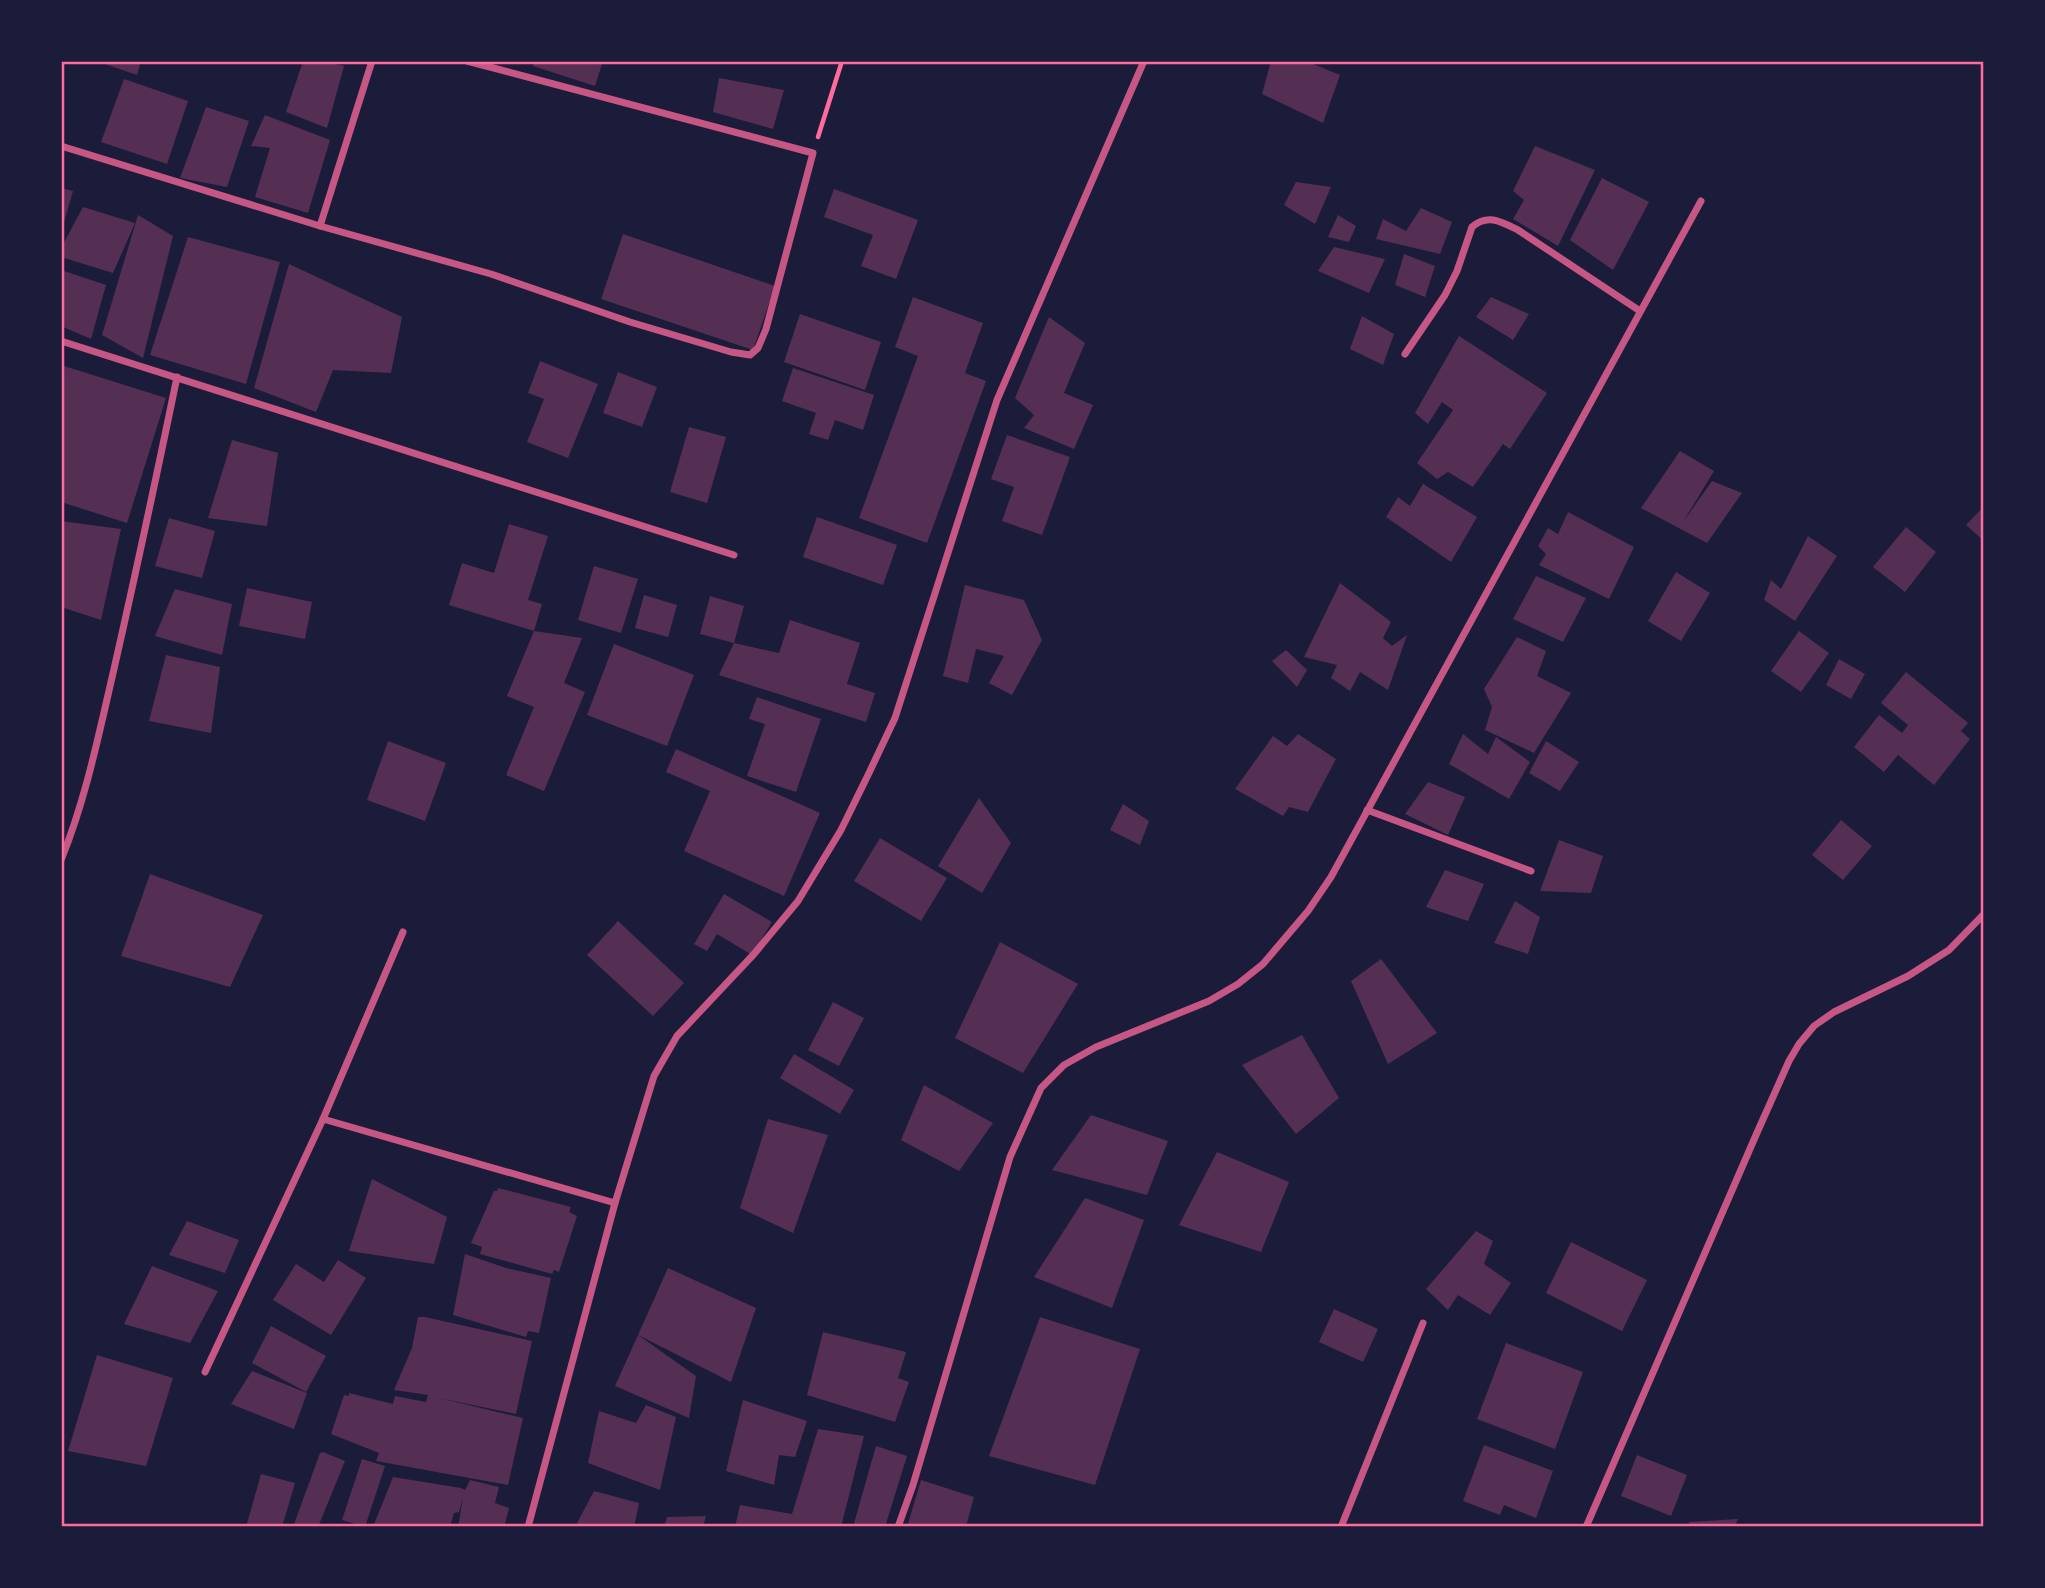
<svg xmlns="http://www.w3.org/2000/svg" width="2045" height="1588" font-family="'Roboto Serif',serif">
	<rect width="100%" height="100%" fill="#1b1b3a"/>
	<g fill="#542f53">
		<path d="M96,61H141L137,75Z"/>
		<path d="M303,61H323L344,66L327,128L286,112Z"/>
		<path d="M535,61H603L595,86L533,66Z"/>
		<path d="M1271,61H1306L1340,75L1323,123L1262,94Z"/>
		<path d="M719,78L784,90L773,129L713,112Z"/>
		<path d="M124,79L188,101L167,164L101,142Z"/>
		<path d="M206,107L249,121L227,187L180,178Z"/>
		<path d="M265,115L330,140L308,213L255,197L270,148L251,146Z"/>
		<path d="M1535,146L1595,170L1558,246L1513,219L1524,200L1513,191Z"/>
		<path d="M1602,178L1649,202L1613,270L1570,240Z"/>
		<path d="M1296,182L1331,187L1315,224L1284,205Z"/>
		<path d="M61,188L73,191L62,229H61Z"/>
		<path d="M834,189L918,220L896,279L861,266L873,235L824,217Z"/>
		<path d="M83,207L135,223L113,273L61,257V248Z"/>
		<path d="M1421,208L1452,222L1440,254L1376,239L1383,219L1406,231Z"/>
		<path d="M138,215L173,236L143,358L102,335Z"/>
		<path d="M1338,215L1356,226L1349,242L1328,237Z"/>
		<path d="M623,234L775,286L753,350L601,299Z"/>
		<path d="M188,237L280,262L246,384L150,355Z"/>
		<path d="M1334,247L1385,259L1369,293L1318,271Z"/>
		<path d="M1404,254L1435,266L1425,297L1395,285Z"/>
		<path d="M289,264L402,317L391,373L333,370L316,412L254,388Z"/>
		<path d="M61,270L106,285L91,339L61,326Z"/>
		<path d="M913,297L983,323L965,373L986,381L927,543L859,518L918,356L895,347Z"/>
		<path d="M1491,297L1529,314L1513,340L1476,317Z"/>
		<path d="M800,314L881,342L865,390L784,362Z"/>
		<path d="M1362,316L1394,334L1383,365L1350,349Z"/>
		<path d="M1049,317L1085,343L1064,393L1093,405L1074,449L1024,428L1034,415L1015,398Z"/>
		<path d="M1459,336L1547,393L1510,449L1503,444L1473,487L1448,472L1437,479L1417,463L1453,410L1442,402L1428,424L1415,413Z"/>
		<path d="M540,361L598,384L568,458L527,442L544,399L528,393Z"/>
		<path d="M61,365L166,398L127,523L61,502Z"/>
		<path d="M793,368L874,395L863,430L835,420L828,440L809,434L816,413L782,401Z"/>
		<path d="M618,372L657,387L642,427L603,413Z"/>
		<path d="M689,427L726,437L707,503L670,492Z"/>
		<path d="M1007,435L1070,457L1042,535L1002,521L1014,487L991,479Z"/>
		<path d="M232,440L278,453L267,526L208,518Z"/>
		<path d="M1680,451L1714,471L1683,522L1712,481L1742,493L1707,543L1641,508Z"/>
		<path d="M1423,484L1477,517L1451,562L1386,517L1398,497L1410,506Z"/>
		<path d="M1984,506V541L1966,525Z"/>
		<path d="M1568,512L1634,547L1609,599L1539,565L1546,554L1538,546L1548,528L1558,534Z"/>
		<path d="M817,517L897,545L883,585L803,557Z"/>
		<path d="M169,518L215,531L202,578L155,566Z"/>
		<path d="M61,521L121,529L101,620L61,607Z"/>
		<path d="M509,524L548,536L528,600L542,604L534,631L449,605L462,563L494,573Z"/>
		<path d="M1906,527L1936,552L1905,592L1873,567Z"/>
		<path d="M1808,536L1837,556L1795,621L1764,600L1771,580L1781,589Z"/>
		<path d="M594,566L638,579L621,633L578,620Z"/>
		<path d="M1676,572L1710,593L1681,641L1648,621Z"/>
		<path d="M1536,576L1586,598L1563,642L1513,619Z"/>
		<path d="M1340,583L1391,622L1383,638L1392,646L1407,635L1388,690L1360,672L1350,691L1331,678L1337,665L1304,657Z"/>
		<path d="M965,585L1024,600L1042,640L1012,695L989,683L1004,656L976,649L968,683L943,676Z"/>
		<path d="M247,588L312,602L305,639L239,626Z"/>
		<path d="M175,589L232,604L222,655L155,636Z"/>
		<path d="M644,595L677,605L668,637L635,628Z"/>
		<path d="M710,596L744,606L734,643L700,634Z"/>
		<path d="M790,620L860,643L847,684L875,693L866,722L719,675L734,643L779,653Z"/>
		<path d="M534,631L582,638L564,683L585,692L544,791L506,775L534,707L507,696Z"/>
		<path d="M1799,631L1829,653L1801,692L1771,671Z"/>
		<path d="M1517,637L1546,651L1537,676L1571,693L1534,753L1485,730L1492,707L1484,689Z"/>
		<path d="M614,644L694,675L667,746L587,715Z"/>
		<path d="M1286,650L1307,670L1297,687L1272,661Z"/>
		<path d="M166,655L220,667L211,733L149,721Z"/>
		<path d="M1839,659L1865,674L1851,699L1826,685Z"/>
		<path d="M1906,672L1968,723L1961,731L1970,739L1934,785L1898,755L1884,772L1854,747L1879,715L1902,733L1908,725L1881,703Z"/>
		<path d="M757,697L821,719L796,792L747,776L765,724L749,719Z"/>
		<path d="M1298,734L1336,759L1308,812L1289,807L1283,816L1235,789L1273,736L1287,746Z"/>
		<path d="M1463,734L1488,754L1496,737L1530,762L1509,799L1449,764Z"/>
		<path d="M388,741L446,763L425,821L367,800Z"/>
		<path d="M1546,741L1579,762L1560,791L1529,773Z"/>
		<path d="M676,749L820,813L784,896L684,851L710,791L666,772Z"/>
		<path d="M1428,782L1465,797L1448,835L1405,814Z"/>
		<path d="M979,798L1011,843L982,893L938,866Z"/>
		<path d="M1123,804L1149,821L1140,845L1110,830Z"/>
		<path d="M1841,820L1872,846L1843,880L1812,855Z"/>
		<path d="M880,838L947,878L921,921L854,881Z"/>
		<path d="M1559,840L1603,856L1591,893L1540,891Z"/>
		<path d="M1445,870L1484,884L1468,921L1426,907Z"/>
		<path d="M150,874L263,915L230,987L121,956Z"/>
		<path d="M724,894L772,922L752,955L717,934L707,951L694,944Z"/>
		<path d="M1515,901L1540,917L1528,954L1494,943Z"/>
		<path d="M618,921L684,983L653,1016L587,955Z"/>
		<path d="M1000,942L1078,984L1023,1073L955,1038Z"/>
		<path d="M1381,959L1437,1033L1388,1064L1351,981Z"/>
		<path d="M833,1002L864,1018L839,1066L808,1050Z"/>
		<path d="M1302,1035L1339,1098L1296,1134L1242,1065Z"/>
		<path d="M794,1054L854,1090L840,1114L780,1078Z"/>
		<path d="M924,1085L993,1123L959,1171L901,1140Z"/>
		<path d="M1091,1115L1168,1141L1147,1195L1052,1170Z"/>
		<path d="M768,1119L828,1135L793,1233L740,1208Z"/>
		<path d="M1217,1152L1289,1182L1261,1252L1179,1225Z"/>
		<path d="M372,1179L447,1217L434,1264L349,1251Z"/>
		<path d="M498,1188L571,1207L569,1212L577,1216L559,1272L554,1270L552,1274L480,1254L482,1247L471,1243L494,1191H497Z"/>
		<path d="M1085,1198L1144,1220L1112,1308L1034,1277Z"/>
		<path d="M187,1221L239,1240L225,1273L169,1255Z"/>
		<path d="M1476,1231L1493,1241L1484,1264L1511,1283L1490,1315L1458,1295L1448,1310L1426,1289Z"/>
		<path d="M1571,1242L1647,1280L1622,1331L1546,1293Z"/>
		<path d="M465,1254L506,1268L551,1278L539,1333L528,1331L526,1337L453,1315Z"/>
		<path d="M338,1260L366,1278L331,1335L273,1300L296,1264L324,1282Z"/>
		<path d="M152,1266L218,1291L190,1343L124,1324Z"/>
		<path d="M668,1268L756,1308L731,1382L638,1335Z"/>
		<path d="M1334,1309L1378,1329L1363,1362L1319,1342Z"/>
		<path d="M418,1317H425L532,1341L516,1414L439,1398L523,1418L508,1485L376,1461L379,1453L331,1434L344,1395L349,1396V1393L393,1404L395,1396L426,1402L428,1395L394,1390L412,1348Z"/>
		<path d="M1040,1317L1140,1349L1095,1485L989,1456Z"/>
		<path d="M271,1326L326,1356L306,1392L252,1363Z"/>
		<path d="M823,1332L906,1352L898,1378L909,1382L895,1422L807,1395Z"/>
		<path d="M638,1335L696,1376L689,1418L615,1386Z"/>
		<path d="M1506,1343L1583,1372L1555,1449L1477,1419Z"/>
		<path d="M97,1355L173,1378L146,1466L68,1451Z"/>
		<path d="M252,1371L307,1393L294,1429L231,1404Z"/>
		<path d="M743,1400L807,1421L795,1457L779,1455L774,1485L726,1471Z"/>
		<path d="M646,1405L676,1417L660,1490L588,1463L599,1411L636,1423Z"/>
		<path d="M818,1429L864,1436L841,1527H735L740,1505L792,1514Z"/>
		<path d="M1484,1445L1553,1471L1536,1518L1504,1505L1500,1515L1463,1501Z"/>
		<path d="M876,1446L907,1456L885,1527H853Z"/>
		<path d="M323,1452L345,1461L318,1527H293L320,1453Z"/>
		<path d="M1637,1455L1687,1475L1671,1516L1621,1496Z"/>
		<path d="M362,1459L385,1466L365,1527L342,1520Z"/>
		<path d="M261,1474L295,1483L282,1527H246Z"/>
		<path d="M393,1477L461,1488L465,1490L470,1480L499,1487L495,1503L509,1508L504,1527H458L463,1497L459,1512L454,1513L450,1527H373Z"/>
		<path d="M921,1480L974,1497L966,1527H907Z"/>
		<path d="M594,1491L639,1503L634,1527H575Z"/>
		<path d="M706,1516L703,1527H664L667,1517Z"/>
		<path d="M1738,1519L1734,1527H1688L1689,1522Z"/>
	</g>
	<g fill="none" stroke-linecap="round" stroke-linejoin="round">
		<path stroke="#ff6b9d" stroke-width="4.5" d="M818,137L842,61"/>
		<g stroke="#c65784" stroke-width="7">
			<path d="M61,146L320,226L491,274L630,322L731,352L750,355L758,348L766,329L813,153L467,61"/>
			<path d="M320,226L372,61"/>
			<path d="M61,341L734,555"/>
			<path d="M1405,354L1445,295L1457,271L1472,227C1488,213 1502,222 1518,230L1640,311"/>
			<path d="M1367,810L1531,871"/>
			<path d="M61,860C86,799 99,733 114,669C136,572 157,474 177,377"/>
			<path d="M323,1119L403,932"/>
			<path d="M205,1372L323,1119L615,1203"/>
			<path d="M528,1527L615,1203L654,1076L677,1036L754,954L798,901L841,830L869,773L895,718L997,400L1144,61"/>
			<path d="M898,1527L913,1485L1010,1157L1041,1088L1064,1065L1096,1047L1209,1001L1238,984L1263,964L1308,911L1331,877L1701,201"/>
			<path d="M1341,1527L1423,1323"/>
			<path d="M1586,1527L1756,1135L1789,1061L1799,1044L1814,1026L1834,1012L1908,976L1949,950L1984,914"/>
		</g>
	</g>
	<rect width="2045" height="1588" fill="none" stroke="#1b1b3a" stroke-width="126"/>
	<rect x="63" y="63" width="1919" height="1462" fill="none" stroke="#ff6b9d" stroke-width="2.5"/>
</svg>
